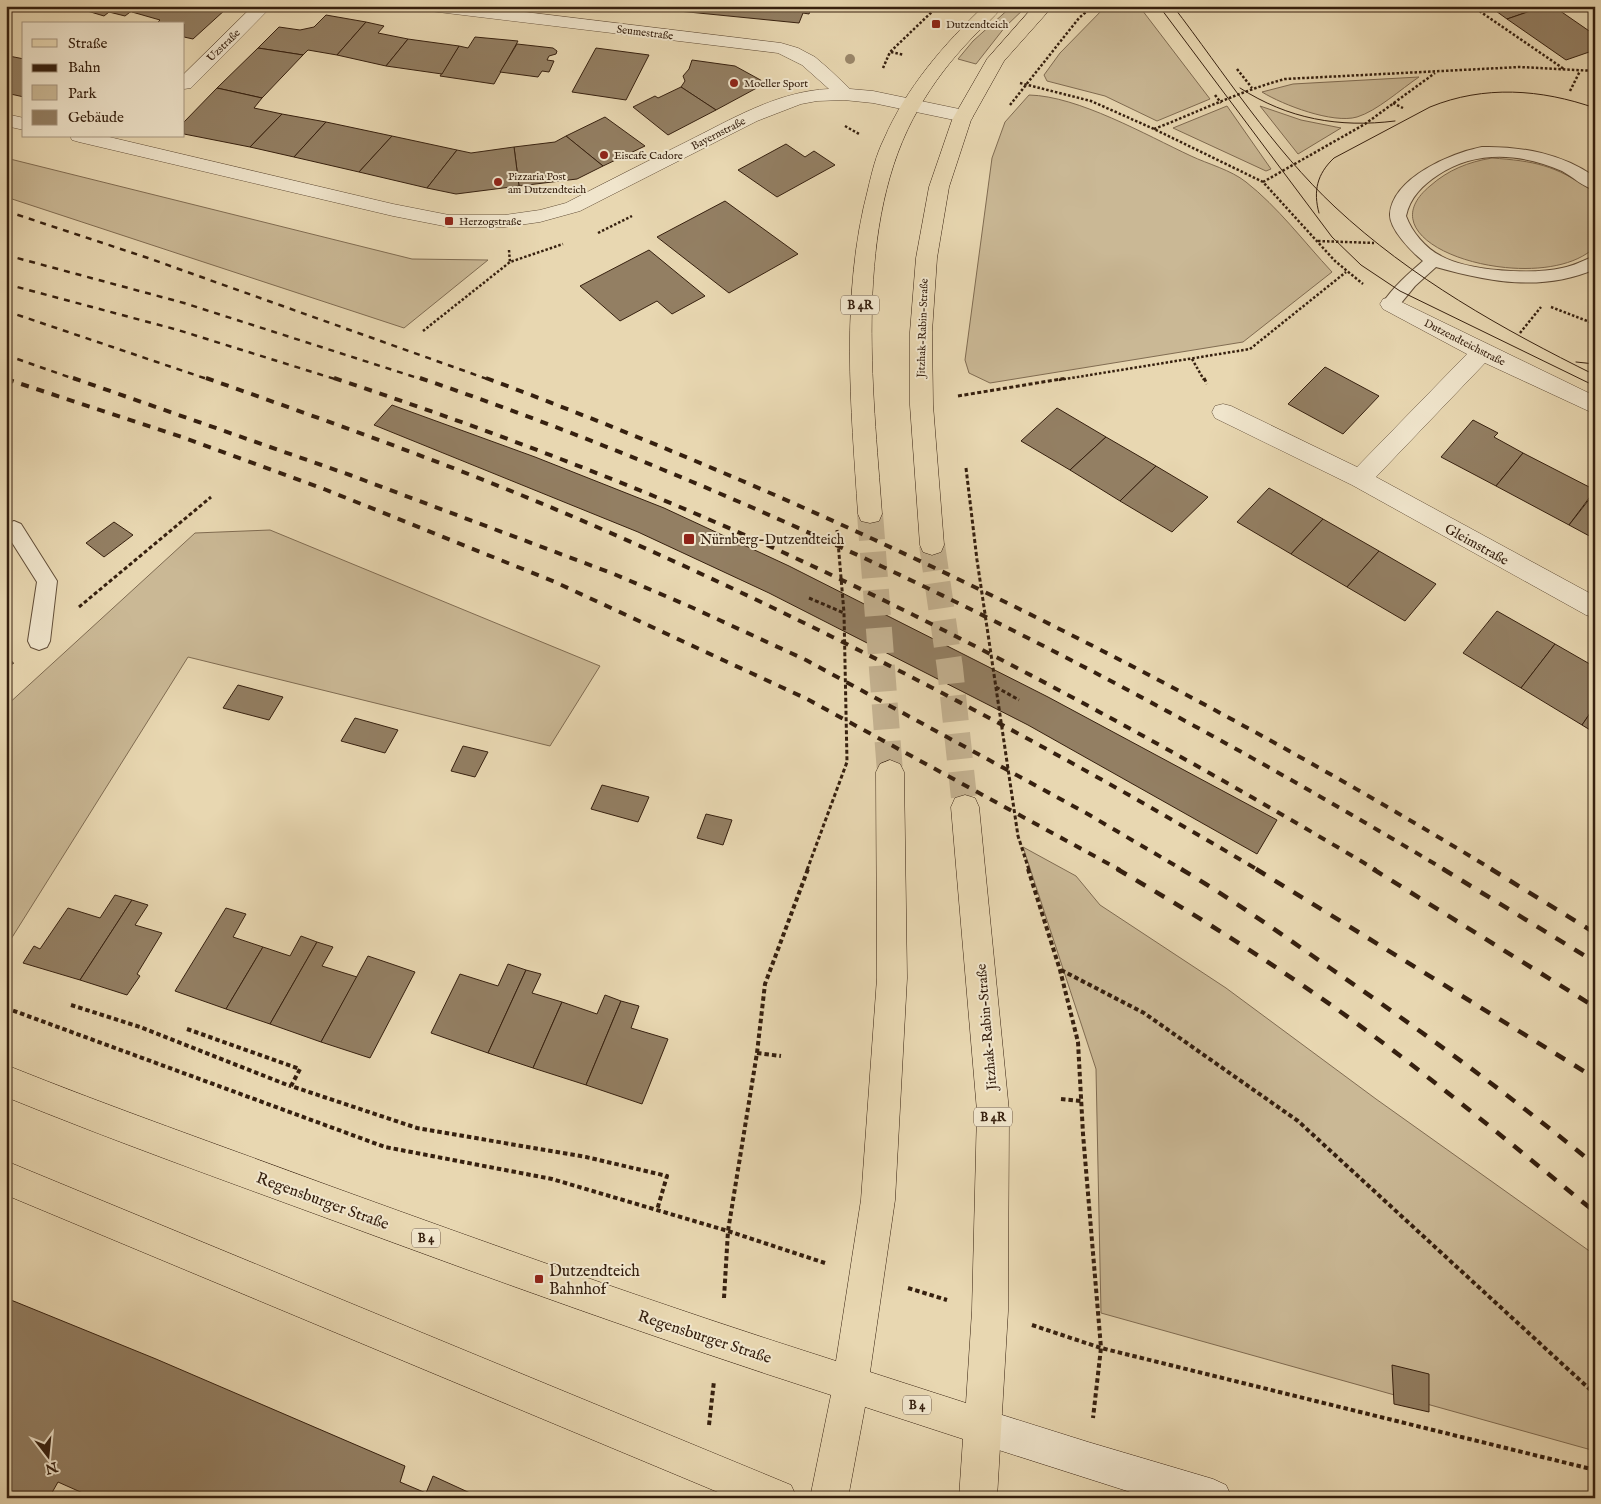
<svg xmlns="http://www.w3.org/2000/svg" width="1601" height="1504" font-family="'IM FELL English',serif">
	<rect width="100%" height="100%" fill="#e8d7b1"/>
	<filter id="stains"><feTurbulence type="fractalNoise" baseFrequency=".004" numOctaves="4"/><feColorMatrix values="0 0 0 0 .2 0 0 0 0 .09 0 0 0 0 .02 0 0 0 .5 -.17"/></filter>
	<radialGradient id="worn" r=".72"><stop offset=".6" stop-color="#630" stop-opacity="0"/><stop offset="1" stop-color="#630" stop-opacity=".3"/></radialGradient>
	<g fill="#cab895" stroke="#806c52">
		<path d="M1012,6H1027L1005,27L976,64L958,59L973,41Z"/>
		<path d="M1106,6H1139L1210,99L1157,121L1105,96L1047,81L1044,75L1060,53Z"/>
		<path d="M1419,77C1401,89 1377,111 1357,117C1333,124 1283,105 1262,92L1293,84Z"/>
		<path d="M1029,95C1078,96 1146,135 1191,156C1208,164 1231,170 1246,182C1278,207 1304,242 1332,272L1243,342L990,383L969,373L965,360L992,158L1005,122Z"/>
		<path d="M1227,106L1271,169L1266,171L1173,128Z"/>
		<path d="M1260,106L1301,120L1341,128L1298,154Z"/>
		<path d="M6,158L412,259L488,260L404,328L6,197Z"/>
		<path d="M1492,158C1534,161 1555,165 1591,190L1595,193V247C1542,299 1355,248 1430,186C1448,170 1468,162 1492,158Z"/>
		<path d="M270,530L600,666L550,746L188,657L6,947V706L195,533Z"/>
		<path d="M1023,847L1076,876L1100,905L1226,988L1376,1099L1595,1255V1451L1101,1313L1096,1069Z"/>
	</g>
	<g fill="#937f63" stroke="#36200f">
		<path d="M88,6H138L125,16L109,12L104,16L84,10Z"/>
		<path d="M138,6H218L226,9L193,39L184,37V24H156L160,20L132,12Z"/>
		<path d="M624,6H812L809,14L803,13L799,23L648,8L647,11L623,9Z"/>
		<path d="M1489,6H1545L1507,19Z"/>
		<path d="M1545,6H1553L1595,35V50L1566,60L1507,19Z"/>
		<path d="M326,15L366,22L337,55L308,50L303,55L258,48L279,27L300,30L314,27Z"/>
		<path d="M366,22L384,26L378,33L408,39L386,66L337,55Z"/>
		<path d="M475,37L518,41L494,84L440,76L459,46L468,48Z"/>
		<path d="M408,39L415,40L459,46L442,74L386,66Z"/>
		<path d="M517,44L553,48L557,51L556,54L549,56L547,60L554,61L549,72L542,71L538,77L500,72Z"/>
		<path d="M258,48L303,55L262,98L217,88Z"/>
		<path d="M596,48L649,55L626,100L572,92Z"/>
		<path d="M9,56L24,59V97L6,93V58Z"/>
		<path d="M692,60L735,66L766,83L716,110L681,87L685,81L683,76L689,69Z"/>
		<path d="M681,87L716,110L668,135L633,107L655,96L658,98Z"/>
		<path d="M217,88L262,98L254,108L282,114L250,147L184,134V122Z"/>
		<path d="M282,114L326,122L294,157L250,147Z"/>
		<path d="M605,117L645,146L603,166L566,136Z"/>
		<path d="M326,122L392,136L359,172L294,157Z"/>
		<path d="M392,136L457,150L427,188L359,172Z"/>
		<path d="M566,136L603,166L577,179L519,186L514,147L555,142Z"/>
		<path d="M786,144L805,157L814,151L835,165L777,197L738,170Z"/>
		<path d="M514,147L519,186L456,194L427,188L457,150L471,153Z"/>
		<path d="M725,201L798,254L729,293L657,237Z"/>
		<path d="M649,250L705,296L672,314L657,301L620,321L580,286Z"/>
		<path d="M1325,367L1379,396L1343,434L1288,404Z"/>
		<path d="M392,405L535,457L664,508L789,566L1048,697L1277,820L1257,854L1028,725L769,593L638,532L374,425Z"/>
		<path d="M1057,408L1106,437L1070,470L1021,441Z"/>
		<path d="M1473,420L1498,433L1494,437L1523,453L1496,486L1441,457Z"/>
		<path d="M1106,437L1156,466L1120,501L1070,470Z"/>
		<path d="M1523,453L1595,490L1569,525L1496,486Z"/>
		<path d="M1156,466L1208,497L1172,532L1120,501Z"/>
		<path d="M1269,488L1323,519L1291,554L1237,522Z"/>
		<path d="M1595,492V539L1569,525Z"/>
		<path d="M1323,519L1379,551L1347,587L1291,554Z"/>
		<path d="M114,522L133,535L104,557L86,543Z"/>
		<path d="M1379,551L1436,584L1405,621L1347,587Z"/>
		<path d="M1497,611L1555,644L1521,688L1463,653Z"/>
		<path d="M1555,644L1595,667V706L1582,725L1521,688Z"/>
		<path d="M238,685L283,697L269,720L223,708Z"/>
		<path d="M1595,706V733L1582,725Z"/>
		<path d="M355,718L398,730L385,753L341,741Z"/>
		<path d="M463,746L488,752L475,777L451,771Z"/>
		<path d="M602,785L649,797L638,822L591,809Z"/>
		<path d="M706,814L732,820L723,845L697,838Z"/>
		<path d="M115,895L132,900L80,980L23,963L34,946L40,949L68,908L100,918Z"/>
		<path d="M132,900L148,905L135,925L162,933L137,974L140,976L127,995L80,980Z"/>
		<path d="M226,908L246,914L233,937L263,947L226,1009L175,991Z"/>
		<path d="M301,936L317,942L270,1024L226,1009L263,947L290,956Z"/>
		<path d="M317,942L333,947L322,966L357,977L321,1042L270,1024Z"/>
		<path d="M368,956L415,972L370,1058L321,1042Z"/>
		<path d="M508,964L526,970L488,1053L431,1033L460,974L498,986Z"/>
		<path d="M526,970L541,974L532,993L562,1002L533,1068L488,1053Z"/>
		<path d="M605,995L621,1001L586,1085L533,1068L562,1002L597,1014Z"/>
		<path d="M621,1001L639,1006L631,1028L668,1039L642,1104L586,1085Z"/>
		<path d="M6,1298L156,1359L405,1466L400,1482L426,1493L433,1476L481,1498H94L58,1482L49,1498H6Z"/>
		<path d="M1392,1365L1429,1374V1412L1394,1404Z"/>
	</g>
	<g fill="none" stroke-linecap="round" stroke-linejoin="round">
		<g stroke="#c4b291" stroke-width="26" stroke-dasharray="26 12" stroke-linecap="butt">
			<path d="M870,514L890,772"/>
			<path d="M932,545L950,668L965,807"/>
		</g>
		<defs>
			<g id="service">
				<path d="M1482,147C1521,146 1563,154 1595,177V190C1583,187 1573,177 1562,171C1521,153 1476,150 1438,175C1423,185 1410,197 1406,216C1412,232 1425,248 1441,256C1468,271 1532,275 1562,268C1574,266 1584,260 1595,256V269C1543,292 1489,282 1436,267L1415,286L1397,308L1391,310L1385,308L1382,304C1393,287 1408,274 1423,261C1412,252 1389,229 1390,214C1393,177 1452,153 1482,147Z"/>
				<path d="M14,521L21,524L57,581L50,641L47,647L39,650L31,647L28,641L37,582L6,533L7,524Z"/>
			</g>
			<g id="minor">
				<path d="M253,6H272L191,88L184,89V74Z"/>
				<path d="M421,6H476L781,43L798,48L815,57L829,69L850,89L873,91L964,110L971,112L973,116L971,120L964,122L873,103L844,100L817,101L801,104L757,121L580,211L540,222L505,227H449L393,216L79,142L72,140L70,136H105L393,204L449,215H505L540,210L566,203C606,182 646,162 686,142C730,120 778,91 829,89L802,65L778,53L430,11L424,10Z"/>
				<path d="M6,114L24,118V130L6,126Z"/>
				<path d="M1391,297L1595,396V414L1485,363L1376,477L1595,596V618L1586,615L1352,485L1215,418L1212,412L1215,406L1223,404L1231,406L1357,467L1467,354L1383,309L1380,304L1383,299Z"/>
			</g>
			<path id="secondary" d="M983,1409L1088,1442L1213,1479L1226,1485L1232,1498H1149L983,1445L970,1440L965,1427L970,1414Z"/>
			<g id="primary">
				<path d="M984,6H1003C994,18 981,28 971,39C951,60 933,83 919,108C852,222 873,388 882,514L879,521L870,523L861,521L858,514C851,406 840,296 868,189C872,172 876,155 884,139C906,88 944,44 984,6Z"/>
				<path d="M1034,6H1053L1004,61L971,120L949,187L937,258L932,332L933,405L944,545L941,552L932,555L923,552L920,545L910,405V332L916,258L929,187L952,120L987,59Z"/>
				<path d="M890,760L900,764L904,772L907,978L895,1200L870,1372L966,1403L972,1311L977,1111L951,807L955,798L965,795L975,798L979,807L1009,1111L1008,1311L997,1498H959L963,1439L865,1407L848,1498H810L831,1395C663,1341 497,1281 332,1220C223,1180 114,1141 6,1097V1065C113,1108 222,1146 330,1186C498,1247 666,1307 836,1361L861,1200L877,978L876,772L880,764Z"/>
				<path d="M6,1161L791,1485L797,1498H732L6,1195Z"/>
			</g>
		</defs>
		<use href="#service" stroke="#624e38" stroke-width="2"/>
		<use href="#minor" stroke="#624e38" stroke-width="1"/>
		<use href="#secondary" stroke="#36200f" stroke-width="1"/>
		<use href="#primary" stroke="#36200f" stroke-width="1"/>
		<g stroke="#36200f" stroke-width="2.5" stroke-dasharray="2.5 2" stroke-linecap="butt">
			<path d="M1472,6L1564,69"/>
			<path d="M891,52L904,55"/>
			<path d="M883,68L890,52L938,6"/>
			<path d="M1237,69L1252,88"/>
			<path d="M1020,83L1091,101L1154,129L1263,182L1335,261L1363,284"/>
			<path d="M1570,91L1580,71"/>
			<path d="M1215,95L1221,103"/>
			<path d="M1393,103L1403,108"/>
			<path d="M1010,105L1079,18L1093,6"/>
			<path d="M845,126L859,134"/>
			<path d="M1154,129C1198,112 1240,91 1285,79L1520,67L1595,71"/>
			<path d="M1263,182L1365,124L1435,73"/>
			<path d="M598,233L632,216"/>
			<path d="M1318,241L1374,243"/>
			<path d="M509,250L510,262"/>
			<path d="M1551,307L1595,324"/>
			<path d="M423,331L510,262L563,244"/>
			<path d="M1520,333L1541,307"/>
			<path d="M1192,359L1204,380"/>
			<path d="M1059,380L1250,349L1346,272"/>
		</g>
		<g stroke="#36200f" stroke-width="3" stroke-dasharray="4 2.5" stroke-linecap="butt">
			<path d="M1204,378L1207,384"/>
			<path d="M958,396L1067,378"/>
			<path d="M966,468L977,560L1018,836L1029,870"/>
			<path d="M809,598L844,613"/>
			<path d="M79,607L211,497"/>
			<path d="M6,668L13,662"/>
			<path d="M996,687L1019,700"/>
			<path d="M807,870L847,762L844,613L837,530"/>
		</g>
		<g stroke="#36200f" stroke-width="4" stroke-dasharray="4.5 3" stroke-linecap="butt">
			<path d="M1028,869L1060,970L1078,1042L1083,1134L1101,1348L1093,1418"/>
			<path d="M1061,970L1144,1013L1298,1121L1595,1394"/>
			<path d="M71,1005L140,1027L290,1086"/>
			<path d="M6,1008L385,1147L552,1179L728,1231L825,1263"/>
			<path d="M187,1029L300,1069L291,1086L417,1128L586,1157L667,1176L657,1210"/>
			<path d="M757,1053L781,1056"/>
			<path d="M1061,1099L1081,1101"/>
			<path d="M908,1288L947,1300"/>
			<path d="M724,1298L728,1231L757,1053L765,984L808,869"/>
			<path d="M1032,1325L1101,1348L1595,1470"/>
			<path d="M709,1425L714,1381"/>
		</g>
		<use href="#service" fill="#f0e5cc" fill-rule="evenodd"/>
		<use href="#minor" fill="#f0e5cc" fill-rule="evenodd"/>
		<use href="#secondary" fill="#f0e5cc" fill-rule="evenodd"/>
		<use href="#primary" fill="#e8d7b1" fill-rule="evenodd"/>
		<g stroke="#36200f" stroke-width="1">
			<path d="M1159,6L1332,237L1361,265L1400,291L1595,386"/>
			<path d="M1173,6C1225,74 1272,148 1335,207C1411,278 1502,329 1595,375"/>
			<path d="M1240,88C1288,119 1339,128 1395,121"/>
			<path d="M1319,213C1313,191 1317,174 1334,158L1430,107C1484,85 1541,89 1595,108"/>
			<path d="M1576,362L1595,364"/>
		</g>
		<g stroke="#36200f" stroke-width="2.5" stroke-dasharray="6 6" stroke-linecap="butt">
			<path d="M6,211L148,258L490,380"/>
			<path d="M6,255L184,303L424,380"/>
			<path d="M6,284L178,330L338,380"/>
			<path d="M6,311L210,380"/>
			<path d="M6,355L77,380"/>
			<path d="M6,379L8,380"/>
		</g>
		<g stroke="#36200f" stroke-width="4" stroke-dasharray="8 8" stroke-linecap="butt">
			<path d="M73,378L350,475L614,574L691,607L806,660L1086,813L1183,870"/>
			<path d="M206,378C325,420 446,463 562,512C802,614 1034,737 1258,870"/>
			<path d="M334,378C493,431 652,491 804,562C1000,654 1190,759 1376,870"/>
			<path d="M420,378C780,501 1120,675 1445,870"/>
			<path d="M486,378C837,509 1173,675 1493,870"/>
			<path d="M6,379L182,437L324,489L555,582L807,699L1120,870"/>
		</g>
		<g stroke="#36200f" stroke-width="4.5" stroke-dasharray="11 11" stroke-linecap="butt">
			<path d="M1117,869C1198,916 1277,966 1352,1020C1436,1081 1515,1147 1595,1212"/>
			<path d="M1181,869C1232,899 1281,934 1330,968C1420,1030 1510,1095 1595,1165"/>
			<path d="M1256,869L1595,1078"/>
			<path d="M1373,869L1595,1007"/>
			<path d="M1443,869L1595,962"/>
			<path d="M1491,869L1595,933"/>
		</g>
	</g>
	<circle fill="#9a876a" cx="850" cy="59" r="5"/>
	<g fill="#8f2418" stroke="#f0e5cc" stroke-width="2">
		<rect x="931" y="19" width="10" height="10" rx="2.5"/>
		<circle cx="734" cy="83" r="5"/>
		<circle cx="604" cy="155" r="5"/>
		<circle cx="498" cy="182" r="5"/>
		<rect x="444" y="216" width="10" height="10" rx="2.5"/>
		<rect x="683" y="533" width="12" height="12" rx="2.5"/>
		<rect x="534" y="1274" width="10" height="10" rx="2.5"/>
	</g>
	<g text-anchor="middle" stroke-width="4" stroke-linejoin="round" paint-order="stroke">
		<g font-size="11" fill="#36200f" stroke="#f0e5cc" text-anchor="start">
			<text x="946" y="28">Dutzendteich</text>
			<text x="744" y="87">Moeller Sport</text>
			<text x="614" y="159">Eiscafe Cadore</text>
			<text x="508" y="180">Pizzaria Post<tspan x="508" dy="13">am Dutzendteich</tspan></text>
			<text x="459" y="225">Herzogstraße</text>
		</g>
		<g font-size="11" fill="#36200f" stroke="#f0e5cc">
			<text transform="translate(645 32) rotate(7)" y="4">Seumestraße</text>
			<text transform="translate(223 45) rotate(-44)" y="4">Uzstraße</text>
			<text transform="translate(718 133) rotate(-27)" y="4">Bayernstraße</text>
			<text transform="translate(922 328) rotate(-88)" y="4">Jitzhak-Rabin-Straße</text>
			<text transform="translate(1465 342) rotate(27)" y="4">Dutzendteichstraße</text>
		</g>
		<g fill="#f0e5cc" stroke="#6e5b48" stroke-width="1">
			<rect x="841" y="295.5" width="38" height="19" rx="4"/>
			<rect x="974" y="1107.5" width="38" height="19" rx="4"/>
			<rect x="412" y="1228.5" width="28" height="19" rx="4"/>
			<rect x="903" y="1395.5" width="28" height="19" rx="4"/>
		</g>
		<g font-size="12" font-weight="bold" fill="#36200f">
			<text x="860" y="309">B 4R</text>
			<text x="993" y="1121">B 4R</text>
			<text x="426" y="1242">B 4</text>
			<text x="917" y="1409">B 4</text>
		</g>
		<g font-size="14" fill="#36200f" stroke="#f0e5cc" text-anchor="start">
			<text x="700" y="544">Nürnberg-Dutzendteich</text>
		</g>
		<g font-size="14" fill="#36200f" stroke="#f0e5cc">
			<text transform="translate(1477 544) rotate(29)" y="5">Gleimstraße</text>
			<text transform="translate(986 1027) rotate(-95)" y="5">Jitzhak-Rabin-Straße</text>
		</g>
		<g font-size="16" fill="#36200f" stroke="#f0e5cc">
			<text transform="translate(323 1200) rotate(20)" y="6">Regensburger Straße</text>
			<text transform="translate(705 1336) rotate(18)" y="6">Regensburger Straße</text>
		</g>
		<g font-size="16" fill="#36200f" stroke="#f0e5cc" text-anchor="start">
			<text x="549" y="1276">Dutzendteich<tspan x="549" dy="18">Bahnhof</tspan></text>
		</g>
	</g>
	<rect width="1601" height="1504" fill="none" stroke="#e8d7b1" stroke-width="25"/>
	<rect x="8" y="8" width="1586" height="1489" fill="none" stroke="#36200f" stroke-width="2.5"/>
	<rect x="12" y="12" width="1576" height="1479" fill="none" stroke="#36200f"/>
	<rect x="22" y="22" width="162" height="115" fill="#f0e5cc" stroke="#a69680"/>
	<rect x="32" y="39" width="25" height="8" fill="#e8d7b1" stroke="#a69680"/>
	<text x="68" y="48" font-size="15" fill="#36200f">Straße</text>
	<rect x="32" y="64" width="25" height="8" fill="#36200f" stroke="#a69680"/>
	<text x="68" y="72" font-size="15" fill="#36200f">Bahn</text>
	<rect x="32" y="85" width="25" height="15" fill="#cab895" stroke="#a69680"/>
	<text x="68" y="98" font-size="15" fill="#36200f">Park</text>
	<rect x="32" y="110" width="25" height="15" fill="#937f63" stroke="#a69680"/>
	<text x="68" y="122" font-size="15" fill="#36200f">Gebäude</text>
	<g transform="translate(48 1456) rotate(164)" stroke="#f0e5cc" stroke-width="4" paint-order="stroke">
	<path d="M0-4L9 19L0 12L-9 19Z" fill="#36200f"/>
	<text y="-8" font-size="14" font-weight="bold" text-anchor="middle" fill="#36200f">N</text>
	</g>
	<rect width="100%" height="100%" filter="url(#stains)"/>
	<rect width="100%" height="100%" fill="url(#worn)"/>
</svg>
